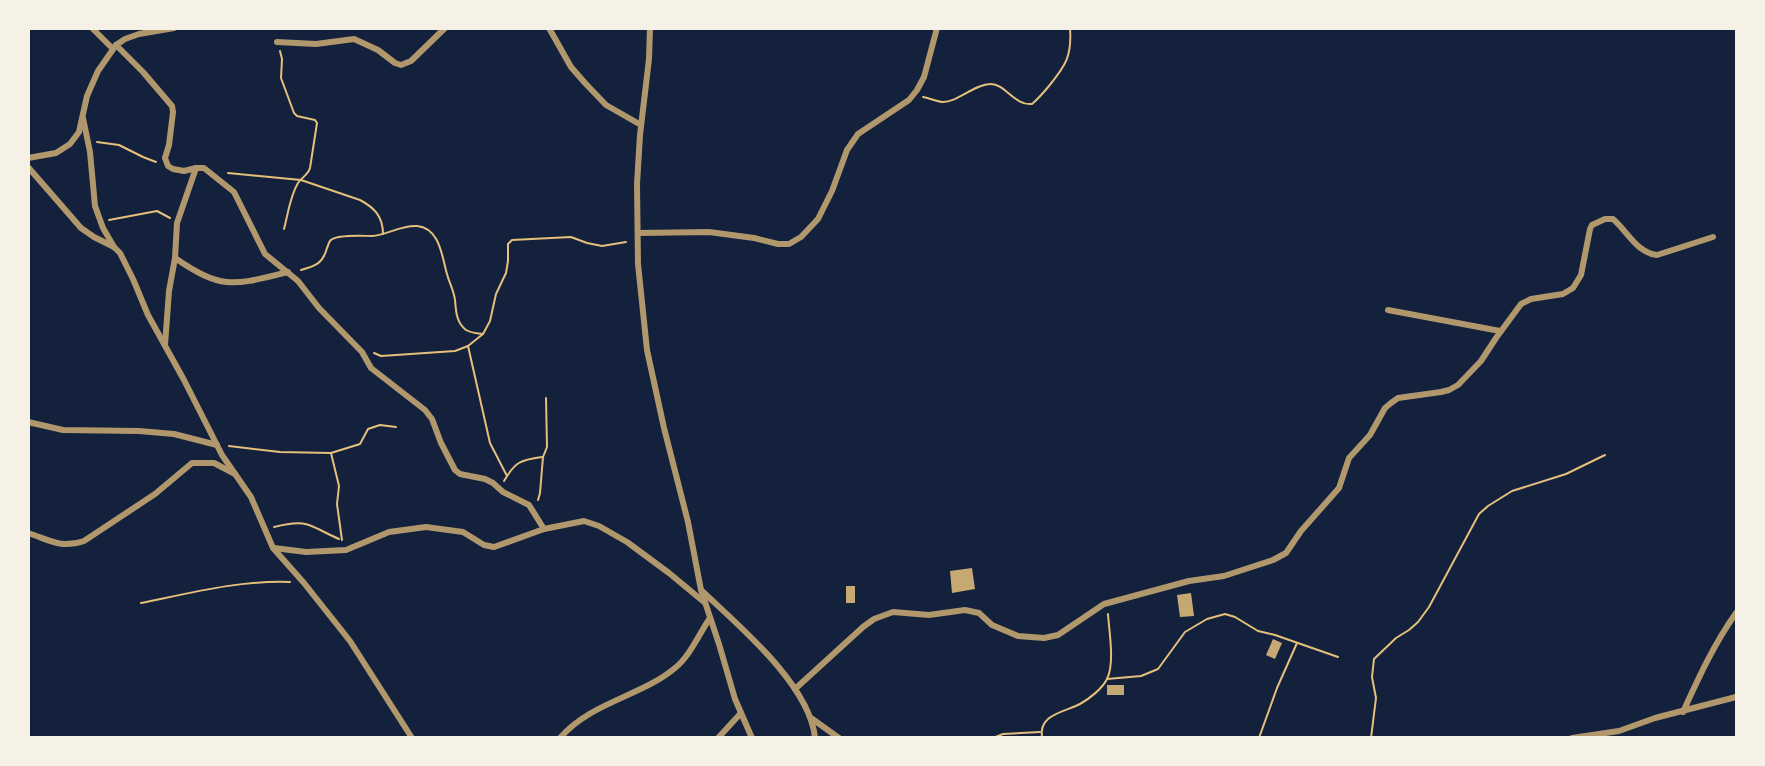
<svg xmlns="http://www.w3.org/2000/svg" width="1765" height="766" font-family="Ubuntu,sans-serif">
	<rect width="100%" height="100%" fill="#14213d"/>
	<g fill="#c6a872">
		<path d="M972,568L975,589L952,593L950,571Z"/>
		<rect x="846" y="586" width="9" height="17"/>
		<path d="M1191,593L1194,616L1180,617L1177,595Z"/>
		<path d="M1273,639L1282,643L1275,659L1266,655Z"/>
		<rect x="1107" y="685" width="17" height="10"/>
	</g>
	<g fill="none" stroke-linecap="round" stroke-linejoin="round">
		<g stroke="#e5c07b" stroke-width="2">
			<path d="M280,51L282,59L281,78L294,113L297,116L315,120L317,123L310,168C308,175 302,177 298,183C290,196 288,214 284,229"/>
			<path d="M923,97C929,98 935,101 942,102C957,103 974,84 991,84C1005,84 1015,106 1032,104C1039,98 1044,92 1049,86C1066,65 1072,56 1070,28"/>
			<path d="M97,142L119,145L143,157L156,162"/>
			<path d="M228,173L301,180L360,200C375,208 383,217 383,234"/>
			<path d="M109,220L157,211L170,218"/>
			<path d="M301,270C316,266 323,263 327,248C328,246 329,241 331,240C338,234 363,236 372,236C387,235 401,225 417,226C440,228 442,257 447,274C449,282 454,291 455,300C456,311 456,322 466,330C471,333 477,333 483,334"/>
			<path d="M468,346L490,443L507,476"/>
			<path d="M374,353L381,356L455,351L468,346L483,334L490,321L496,294L506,273L508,261V244L512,240L571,237L587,243L602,246L626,242"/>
			<path d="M229,446L280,452L331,453L360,444L368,429L380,425L396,427"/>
			<path d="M331,453L339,486L337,504L342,540"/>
			<path d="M504,481C515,462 520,460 542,457"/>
			<path d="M538,500L540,493L543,457L547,447L546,398"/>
			<path d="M274,527C309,518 309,526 339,539"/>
			<path d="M141,603C190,593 240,580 290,582"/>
			<path d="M1107,679L1141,676L1158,669L1185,632L1207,619L1225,614L1235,617L1258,631L1275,635L1338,657"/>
			<path d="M993,738L1003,734L1040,732"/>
			<path d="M1042,738C1038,714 1065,712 1080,704C1089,699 1102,689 1107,679C1115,663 1109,631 1108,614"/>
			<path d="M1259,738L1277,688L1297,643"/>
			<path d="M1371,738L1376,698L1372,677L1374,659L1396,638L1409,630L1418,622L1429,607L1479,514L1488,506L1512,491L1566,474L1605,455"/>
		</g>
		<g stroke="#b1986c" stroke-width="6">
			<path d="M92,28L113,49"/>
			<path d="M549,28L571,67L585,83L606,105L641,125"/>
			<path d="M650,28L649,59L640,135L637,184L638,264L647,350L664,428L688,522L701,590L719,644L735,699L752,738"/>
			<path d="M277,42L316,44L354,39L378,50L395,63L401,65L411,61L445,28"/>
			<path d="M116,45L143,72L172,106L173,112L169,145L165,158L168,166L173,169L184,171L196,168H204L234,192L265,254L298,281L319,308L362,352L371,368L425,410L432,419L441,443L455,470L460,474L485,479L493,483L503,492L529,505L544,529"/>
			<path d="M83,118L90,152L95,206L103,228L114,247"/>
			<path d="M28,158L56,153L70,144L79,132L87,96L98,71L116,45L125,39L139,34L174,28"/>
			<path d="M28,167L81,228L94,237L114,247L120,253L133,279L148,315L184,380L222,455L251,497L273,548L304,583L350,641L412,738"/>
			<path d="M638,233L709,232L754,238L778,244H789L801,237L818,219L832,191L847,150L858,134L909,100L917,90L924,77L937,28"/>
			<path d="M175,258C223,291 235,285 288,272"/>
			<path d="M1388,310L1500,331"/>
			<path d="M165,345L169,291L175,258L177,223L196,168"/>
			<path d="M28,422L63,430L139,431L174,434L217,445"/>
			<path d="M28,533C50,540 60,549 84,541L155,494L192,463H214L235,474"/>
			<path d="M274,548L306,552L346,550L389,532L426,527L463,532L484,545L494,547L544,529L584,521L599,526L627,542L669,573L704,602"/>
			<path d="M702,591C739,626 810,685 815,738"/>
			<path d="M795,689L863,627L874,619L893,612L929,615L965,610L979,613L992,625L1018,636L1044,638L1058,635L1104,604L1189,581L1224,576L1273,560L1286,553L1301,531L1339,488L1349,458L1370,435L1385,408L1391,403L1398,398L1441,392L1449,390L1458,385L1481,361L1496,338L1521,304L1531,299L1563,294L1573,288L1581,275L1590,229L1592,225L1605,219H1613C1628,232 1637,253 1657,255L1713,237"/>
			<path d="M1683,712C1699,677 1714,644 1736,613"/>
			<path d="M811,718L839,738"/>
			<path d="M560,738C591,702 642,696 675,668C690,656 699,634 710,618"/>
			<path d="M718,738L741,713"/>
			<path d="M1572,738L1619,731L1655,718L1736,697"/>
		</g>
	</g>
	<rect width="1765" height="766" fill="none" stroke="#f6f1e7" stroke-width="60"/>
</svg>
